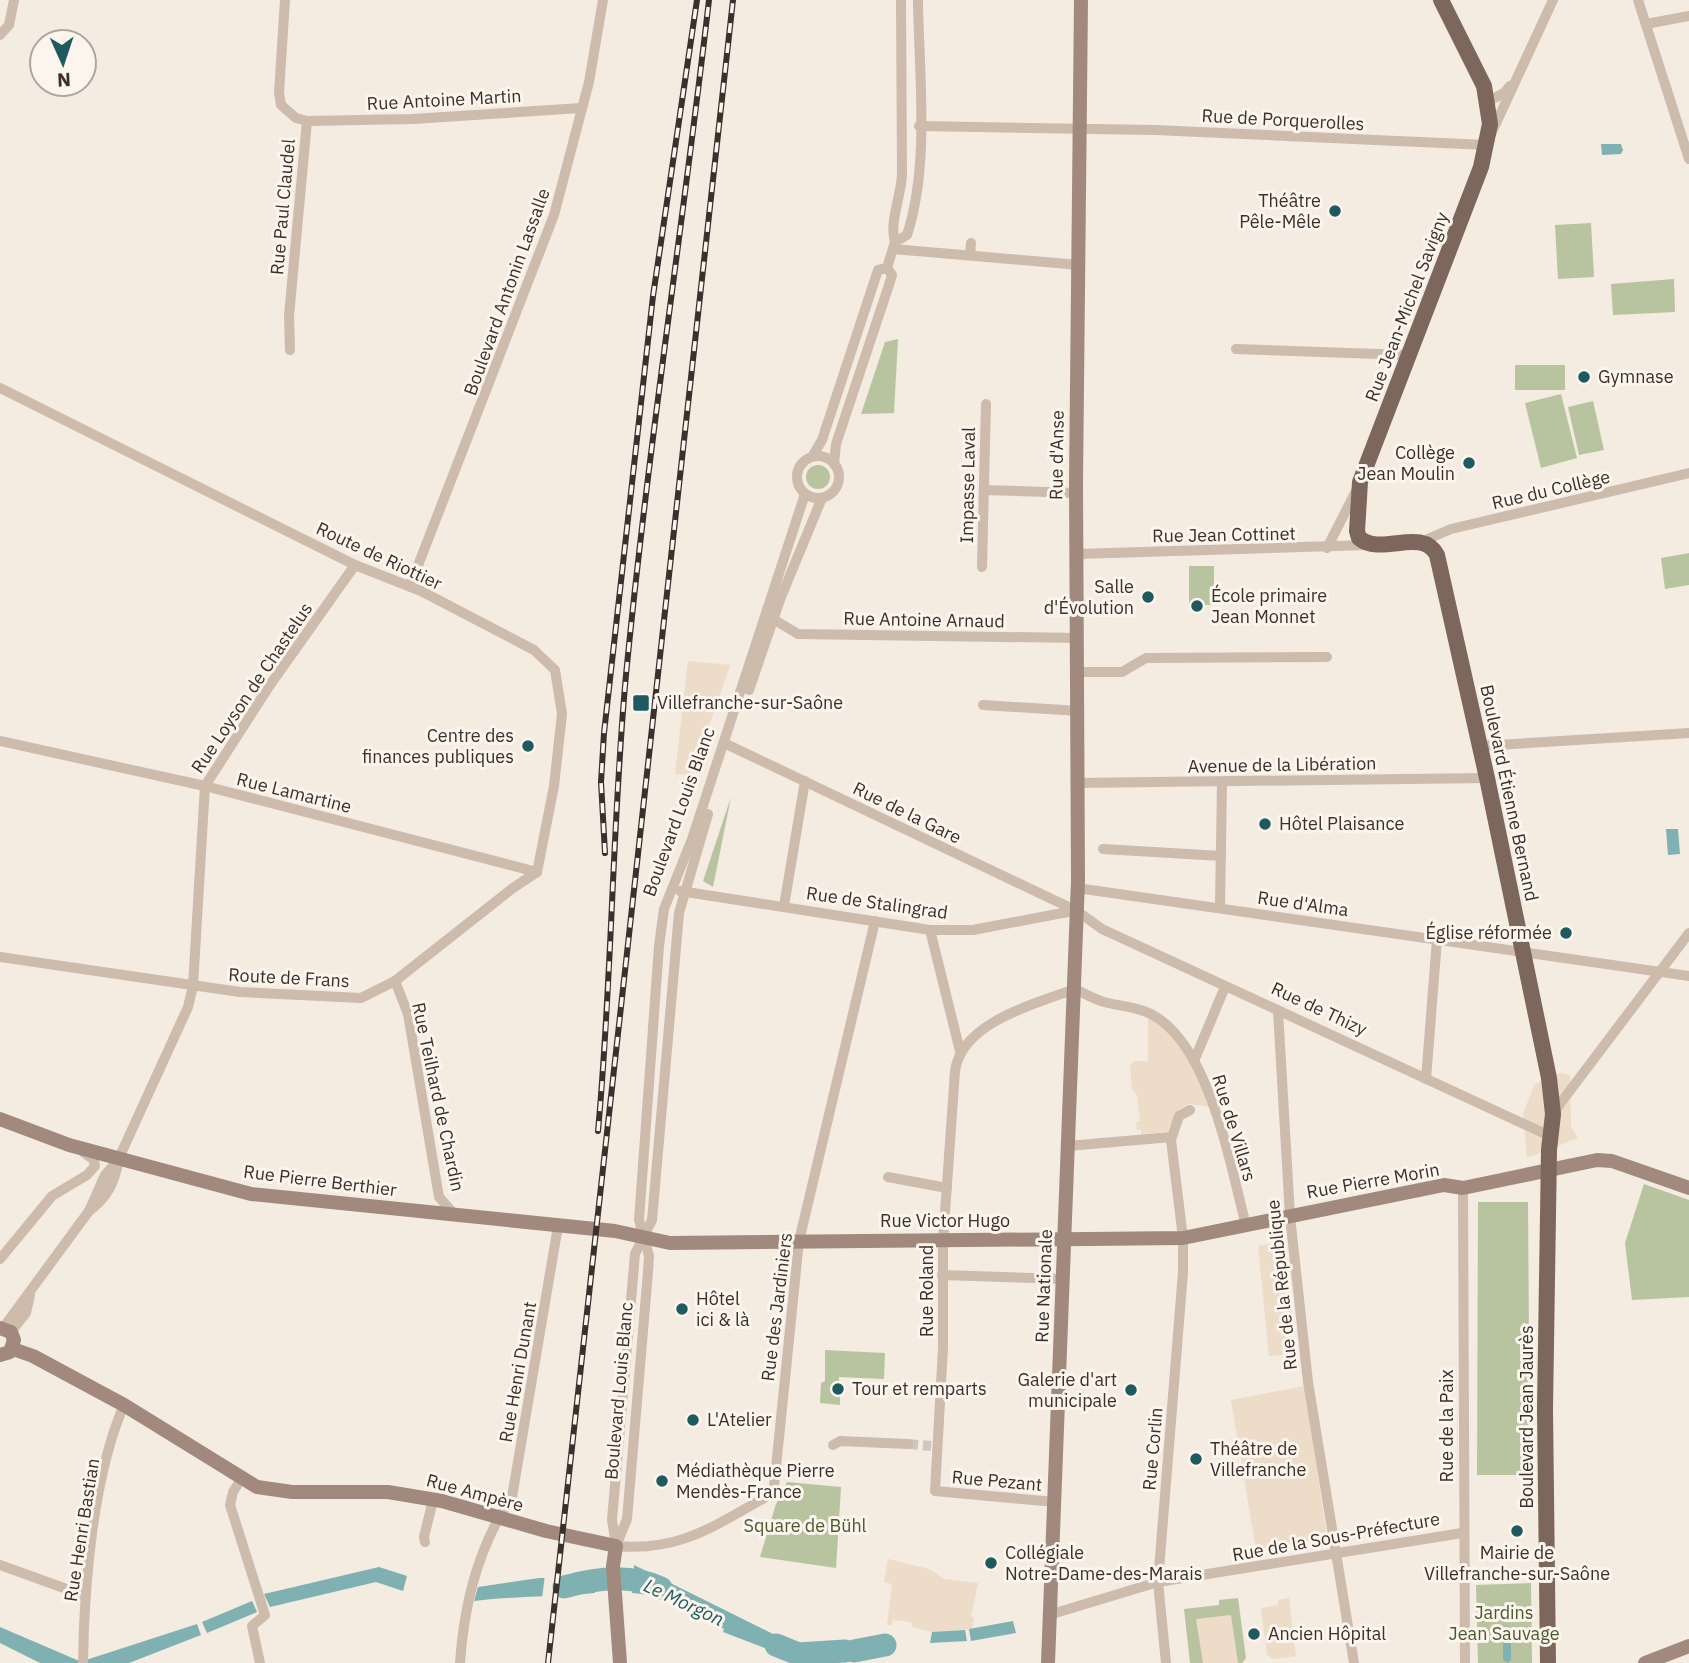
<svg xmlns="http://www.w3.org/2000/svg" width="1689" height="1663" font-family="'IBM Plex Sans',sans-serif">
	<rect width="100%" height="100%" fill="#f4ebe1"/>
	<g fill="#b8c4a0">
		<path d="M1591,223L1594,277L1558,279L1555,225Z"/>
		<path d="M1674,279L1675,312L1613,315L1611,284Z"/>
		<path d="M898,339L894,413L861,414L885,342Z"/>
		<rect x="1515" y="365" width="50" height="25"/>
		<path d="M1561,394L1577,458L1541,468L1525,403Z"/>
		<path d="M1593,401L1604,450L1579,455L1568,407Z"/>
		<circle cx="818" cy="477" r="12"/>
		<path d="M1689,553V585L1665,589L1661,558Z"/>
		<rect x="1189" y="566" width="25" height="39"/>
		<path d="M731,797L713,887L703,881Z"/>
		<path d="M1644,1184L1689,1200V1297L1632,1300L1625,1243Z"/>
		<path d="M1478,1202H1528L1530,1475H1477Z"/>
		<path d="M825,1350L885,1353L884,1379L839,1377V1383L833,1389L840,1394V1405L820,1403L821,1383L825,1381Z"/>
		<path d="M787,1482L841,1487L836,1568L760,1557L776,1504Z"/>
		<path d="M1531,1583L1532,1663H1478L1476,1585Z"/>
		<path d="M1238,1598L1246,1658L1242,1663H1190L1184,1609L1219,1605V1600Z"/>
	</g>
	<g fill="#ecdcc8">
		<path d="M688,661L730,665L692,775L675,774Z"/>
		<path d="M1148,1018L1164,1027L1192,1063L1211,1107L1189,1104L1179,1109L1167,1132L1141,1134V1130H1137L1136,1122L1140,1121L1137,1096L1132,1089L1130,1067L1134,1061H1148Z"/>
		<path d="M1560,1073L1570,1075L1571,1126L1578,1138L1527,1158L1523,1113L1535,1084Z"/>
		<path d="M1287,1242L1293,1354L1269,1356L1258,1246Z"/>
		<path d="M1305,1386L1327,1538L1256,1550L1231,1400Z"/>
		<path d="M888,1559L929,1569L944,1579L978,1583L971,1617H974L972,1629L932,1632L912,1627L911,1622L893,1620L891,1625H887L892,1584L884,1582Z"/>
		<path d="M1289,1598L1296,1656L1273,1659L1267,1655L1261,1608L1278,1605V1600Z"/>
		<path d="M1231,1615L1238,1663H1203L1196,1619Z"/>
	</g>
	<g fill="#7fb0b2">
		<path d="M1601,144H1621L1623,150L1621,154L1602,155Z"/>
		<path d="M1666,829H1678L1680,854L1668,855Z"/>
		<path d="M634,1565L795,1645L808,1647L798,1661L723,1632L724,1629C697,1615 663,1595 632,1593Z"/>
		<path d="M379,1567L407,1576L403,1591L376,1582L270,1607L264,1594Z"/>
		<path d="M594,1570L595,1593C555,1597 515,1596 474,1601L478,1587L539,1578H573Z"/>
		<path d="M252,1601L257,1612L207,1633L202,1622Z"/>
		<path d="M1013,1621L1016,1633L971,1641L969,1629Z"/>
		<path d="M197,1624L201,1635L129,1663H40L0,1643V1627L77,1660H86Z"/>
		<path d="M1506,1626L1511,1629V1660L1508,1663L1503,1660V1629Z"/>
		<path d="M965,1630L967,1641L930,1643L932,1632Z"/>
	</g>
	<path fill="#f4ebe1" d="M545,1574L563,1575V1582L565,1575H570L566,1601L542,1599Z"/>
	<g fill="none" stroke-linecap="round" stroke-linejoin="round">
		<g stroke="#7fb0b2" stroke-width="23">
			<path d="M564,1587C595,1578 632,1574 661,1588"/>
			<path d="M776,1645L798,1654L845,1651"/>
			<path d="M854,1651L885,1645"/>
		</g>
		<path stroke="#cfc6bd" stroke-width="10" stroke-dasharray="10 5" stroke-linecap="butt" d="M908,1444L931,1446"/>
		<g stroke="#cdbbac" stroke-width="10">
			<path d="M285,0L279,93L281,105L296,118L307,121L413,119L581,108"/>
			<path d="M1638,0L1689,159"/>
			<path d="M1646,24L1689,16"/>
			<path d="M0,35L9,25L14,0"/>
			<path d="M1487,102L1504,93L1510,86"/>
			<path d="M919,126L1155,130L1486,145L1553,0"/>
			<path d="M895,242C889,223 901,196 902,175L901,0"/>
			<path d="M893,249L1079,265"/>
			<path d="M970,255L971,243"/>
			<path d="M1236,349L1408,355"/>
			<path d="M290,350L289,316L307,121"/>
			<path d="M0,388L355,565L421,591L534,650L555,670L562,714L554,786L537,872"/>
			<circle cx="818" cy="477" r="21"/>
			<path d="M812,457L822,440L878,270L887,268"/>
			<path d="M834,464L836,444L889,285L892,275L887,268L895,242L907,235C930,165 919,74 918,0"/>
			<path d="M984,490L1076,493"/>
			<path d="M1421,542L1451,529L1689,473"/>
			<path d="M1327,548L1357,489"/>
			<path d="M1077,554L1367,545"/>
			<path d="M982,567L986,404"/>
			<path d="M410,586L554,215L589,82L603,0"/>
			<path d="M773,619L798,634L1078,638"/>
			<path d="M1079,672H1122L1146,658L1327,657"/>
			<path d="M749,690L781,597L822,498"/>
			<path d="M983,705L1079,711"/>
			<path d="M0,741L205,786L537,872"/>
			<path d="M724,743L1077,911L1102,929L1550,1136"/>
			<path d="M1480,746L1689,733"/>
			<path d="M1077,783L1487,778"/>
			<path d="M1103,849L1221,856"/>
			<path d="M1077,888L1689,976"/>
			<path d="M680,891L930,930H973L1073,911"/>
			<path d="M784,906L805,781"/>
			<path d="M1220,907L1222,782"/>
			<path d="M930,930L960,1051"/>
			<path d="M0,957L240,992L361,998L395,981L513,888L537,872"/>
			<path d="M395,981L408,1014L439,1197L455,1215"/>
			<path d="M1278,1011L1290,1216L1308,1382L1354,1663"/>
			<path d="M1194,1061L1225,987"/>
			<path d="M1426,1079L1437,940"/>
			<path d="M1553,1113L1689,933"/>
			<path d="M1068,1146L1171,1137"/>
			<path d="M888,1177L947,1188"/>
			<path d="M1463,1188L1465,1663"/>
			<path d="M89,1211C108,1197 115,1182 119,1158L188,1007L193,986L205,786L270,685L355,565"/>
			<path d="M0,1259L52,1196L87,1175L95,1166L94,1160L83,1152"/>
			<path d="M942,1275L1064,1279"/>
			<path d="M3,1328L89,1211L105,1175L119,1159"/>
			<path d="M11,1332L26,1313L30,1295"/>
			<path d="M833,1445L840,1441L908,1444"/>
			<path d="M241,1479L233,1492L230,1505L265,1615L252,1626L260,1663"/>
			<path d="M1055,1502L935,1491L943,1348V1241L955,1071C962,1022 1035,1004 1075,989C1085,994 1094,999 1104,1002C1119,1006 1137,1007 1151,1014C1210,1044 1230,1166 1246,1225"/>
			<path d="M425,1542L424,1537L433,1500"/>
			<path d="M616,1544L612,1520L635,1254L652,1220L679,913L708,814"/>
			<path d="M616,1546L627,1519L648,1272L649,1256L639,1220L659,946L664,909L692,839L805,494"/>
			<path d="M616,1546C679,1552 714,1526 766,1497L774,1487L799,1241L875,921"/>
			<path d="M0,1565L86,1596"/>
			<path d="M1052,1614L1158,1582L1462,1533"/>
			<path d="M83,1663C84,1585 93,1476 124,1405"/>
			<path d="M460,1663C464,1604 478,1546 512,1497L558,1226"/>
			<path d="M1166,1663L1158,1582L1183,1272V1238L1171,1140L1179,1116L1190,1110"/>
		</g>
		<g stroke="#a18a7d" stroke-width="14">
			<path d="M0,1119L69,1145L251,1194L615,1231L670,1243L1183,1238L1444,1185L1463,1188L1597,1160L1612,1161L1689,1188"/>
			<path d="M0,1328L11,1332L14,1340L10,1352L0,1355"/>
			<path d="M13,1349L33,1356L124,1405L257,1487L292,1492H388L442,1501L546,1531L616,1546L613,1566L620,1663"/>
			<path d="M1048,1663L1078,880L1076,483L1081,0"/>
			<path d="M1645,1663L1689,1646"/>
		</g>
		<path stroke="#7d675c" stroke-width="16" d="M1441,0L1484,86L1490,124L1481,167L1360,482L1357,531L1359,538C1382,557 1421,526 1437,555L1487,778L1549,1078L1553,1114L1549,1150L1545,1409L1548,1663"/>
		<defs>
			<g id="rail">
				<path d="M605,853L601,782L604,733L653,296L697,0"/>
				<path d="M598,1131C612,980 612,827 626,675C648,449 683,225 709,0"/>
				<path d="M548,1663L733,0"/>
			</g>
		</defs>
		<use href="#rail" stroke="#3b302b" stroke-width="6"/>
		<use href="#rail" stroke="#fbf5ee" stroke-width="3.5" stroke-dasharray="10" stroke-linecap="butt"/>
	</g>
	<g fill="#1f5a5e" stroke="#fbf5ee" stroke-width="2.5">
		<circle cx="1335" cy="211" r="7"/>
		<circle cx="1584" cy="377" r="7"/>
		<circle cx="1469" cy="463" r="7"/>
		<circle cx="1148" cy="597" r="7"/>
		<circle cx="1197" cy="606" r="7"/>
		<rect x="632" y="694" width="18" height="18" rx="3.5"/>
		<circle cx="528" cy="746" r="7"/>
		<circle cx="1265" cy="824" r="7"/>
		<circle cx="1566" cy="933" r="7"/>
		<circle cx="682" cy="1309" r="7"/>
		<circle cx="838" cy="1389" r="7"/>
		<circle cx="1131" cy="1390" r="7"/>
		<circle cx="693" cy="1420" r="7"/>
		<circle cx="1196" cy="1459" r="7"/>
		<circle cx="662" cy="1481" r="7"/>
		<circle cx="1517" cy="1531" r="7"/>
		<circle cx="991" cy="1563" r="7"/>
		<circle cx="1254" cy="1634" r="7"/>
	</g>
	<g text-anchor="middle" stroke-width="6" stroke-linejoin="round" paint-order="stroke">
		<g font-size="18" fill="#3b302b" stroke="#fbf5ee">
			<text transform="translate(444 100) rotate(-3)" y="6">Rue Antoine Martin</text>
			<text transform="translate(1283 120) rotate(3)" y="6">Rue de Porquerolles</text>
			<text transform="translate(283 207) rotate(-85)" y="6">Rue Paul Claudel</text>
			<text transform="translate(507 292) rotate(-70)" y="6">Boulevard Antonin Lassalle</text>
			<text transform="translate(1407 307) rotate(-69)" y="6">Rue Jean-Michel Savigny</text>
			<text transform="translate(1057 455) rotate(-89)" y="6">Rue d'Anse</text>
			<text transform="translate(968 485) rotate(-89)" y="6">Impasse Laval</text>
			<text transform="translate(1551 490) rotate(-13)" y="6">Rue du Collège</text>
			<text transform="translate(1224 535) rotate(-1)" y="6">Rue Jean Cottinet</text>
			<text transform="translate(379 556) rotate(25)" y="6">Route de Riottier</text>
			<text transform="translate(924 620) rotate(1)" y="6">Rue Antoine Arnaud</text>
			<text transform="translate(252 688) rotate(-56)" y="6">Rue Loyson de Chastelus</text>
			<text transform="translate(1282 765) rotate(-1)" y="6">Avenue de la Libération</text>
			<text transform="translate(294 793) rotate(14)" y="6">Rue Lamartine</text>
			<text transform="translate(1509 793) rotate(78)" y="6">Boulevard Étienne Bernand</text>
			<text transform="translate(679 812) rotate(-70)" y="6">Boulevard Louis Blanc</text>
			<text transform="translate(907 813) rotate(26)" y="6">Rue de la Gare</text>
			<text transform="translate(877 903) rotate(8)" y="6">Rue de Stalingrad</text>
			<text transform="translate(1303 904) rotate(8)" y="6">Rue d'Alma</text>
			<text transform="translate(289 978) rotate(3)" y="6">Route de Frans</text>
			<text transform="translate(1319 1009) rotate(25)" y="6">Rue de Thizy</text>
			<text transform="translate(438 1097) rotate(78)" y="6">Rue Teilhard de Chardin</text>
			<text transform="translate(1234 1128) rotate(73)" y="6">Rue de Villars</text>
			<text transform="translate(320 1181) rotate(7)" y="6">Rue Pierre Berthier</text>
			<text transform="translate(1373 1181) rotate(-10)" y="6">Rue Pierre Morin</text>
			<text x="945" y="1227">Rue Victor Hugo</text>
			<text transform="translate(1282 1285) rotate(-96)" y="6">Rue de la République</text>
			<text transform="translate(1044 1286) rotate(-88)" y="6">Rue Nationale</text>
			<text transform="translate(927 1291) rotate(-90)" y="6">Rue Roland</text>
			<text transform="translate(777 1307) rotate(-83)" y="6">Rue des Jardiniers</text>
			<text transform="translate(518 1372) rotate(-80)" y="6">Rue Henri Dunant</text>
			<text transform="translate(619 1391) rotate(-85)" y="6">Boulevard Louis Blanc</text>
			<text transform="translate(1527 1417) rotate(-90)" y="6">Boulevard Jean Jaurès</text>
			<text transform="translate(1447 1426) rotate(-90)" y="6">Rue de la Paix</text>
			<text transform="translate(1153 1449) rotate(-85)" y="6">Rue Corlin</text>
			<text transform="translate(997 1481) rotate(5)" y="6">Rue Pezant</text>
			<text transform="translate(475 1493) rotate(15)" y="6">Rue Ampère</text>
			<text transform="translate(82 1530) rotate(-81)" y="6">Rue Henri Bastian</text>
			<text transform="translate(1336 1537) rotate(-10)" y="6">Rue de la Sous-Préfecture</text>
		</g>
		<g font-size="18" fill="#3b302b" stroke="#fbf5ee" text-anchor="start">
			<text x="1321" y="207" text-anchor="end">Théâtre<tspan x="1321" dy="21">Pêle-Mêle</tspan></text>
			<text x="1598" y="383">Gymnase</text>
			<text x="1455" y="459" text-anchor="end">Collège<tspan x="1455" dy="21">Jean Moulin</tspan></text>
			<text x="1134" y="593" text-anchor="end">Salle<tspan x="1134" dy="21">d'Évolution</tspan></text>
			<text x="1211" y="602">École primaire<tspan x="1211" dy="21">Jean Monnet</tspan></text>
			<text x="657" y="709">Villefranche-sur-Saône</text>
			<text x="514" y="742" text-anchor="end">Centre des<tspan x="514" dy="21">finances publiques</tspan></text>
			<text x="1279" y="830">Hôtel Plaisance</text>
			<text x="1552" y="939" text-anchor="end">Église réformée</text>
			<text x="696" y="1305">Hôtel<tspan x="696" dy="21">ici &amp; là</tspan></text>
			<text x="1117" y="1386" text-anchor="end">Galerie d'art<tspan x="1117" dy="21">municipale</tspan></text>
			<text x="852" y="1395">Tour et remparts</text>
			<text x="707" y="1426">L'Atelier</text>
			<text x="1210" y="1455">Théâtre de<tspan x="1210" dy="21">Villefranche</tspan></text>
			<text x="676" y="1477">Médiathèque Pierre<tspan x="676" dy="21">Mendès-France</tspan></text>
			<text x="1005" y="1559">Collégiale<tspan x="1005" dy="21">Notre-Dame-des-Marais</tspan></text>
			<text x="1517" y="1559" text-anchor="middle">Mairie de<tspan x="1517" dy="21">Villefranche-sur-Saône</tspan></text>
			<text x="1268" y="1640">Ancien Hôpital</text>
		</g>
		<g font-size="18" fill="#4a5a2e" stroke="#fbf5ee">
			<text x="805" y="1532">Square de Bühl</text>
			<text x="1504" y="1619">Jardins<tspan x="1504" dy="21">Jean Sauvage</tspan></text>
		</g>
		<g font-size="19" font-style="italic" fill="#1f5a5e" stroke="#fbf5ee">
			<text transform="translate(684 1602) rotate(25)" y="7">Le Morgon</text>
		</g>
	</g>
	<g transform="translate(63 63) rotate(177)"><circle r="33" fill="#fbf5ee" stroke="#aea6a0" stroke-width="2"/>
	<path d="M0-5L12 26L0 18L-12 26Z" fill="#1f5a5e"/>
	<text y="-10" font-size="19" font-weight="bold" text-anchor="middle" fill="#3b302b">N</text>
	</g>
</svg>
